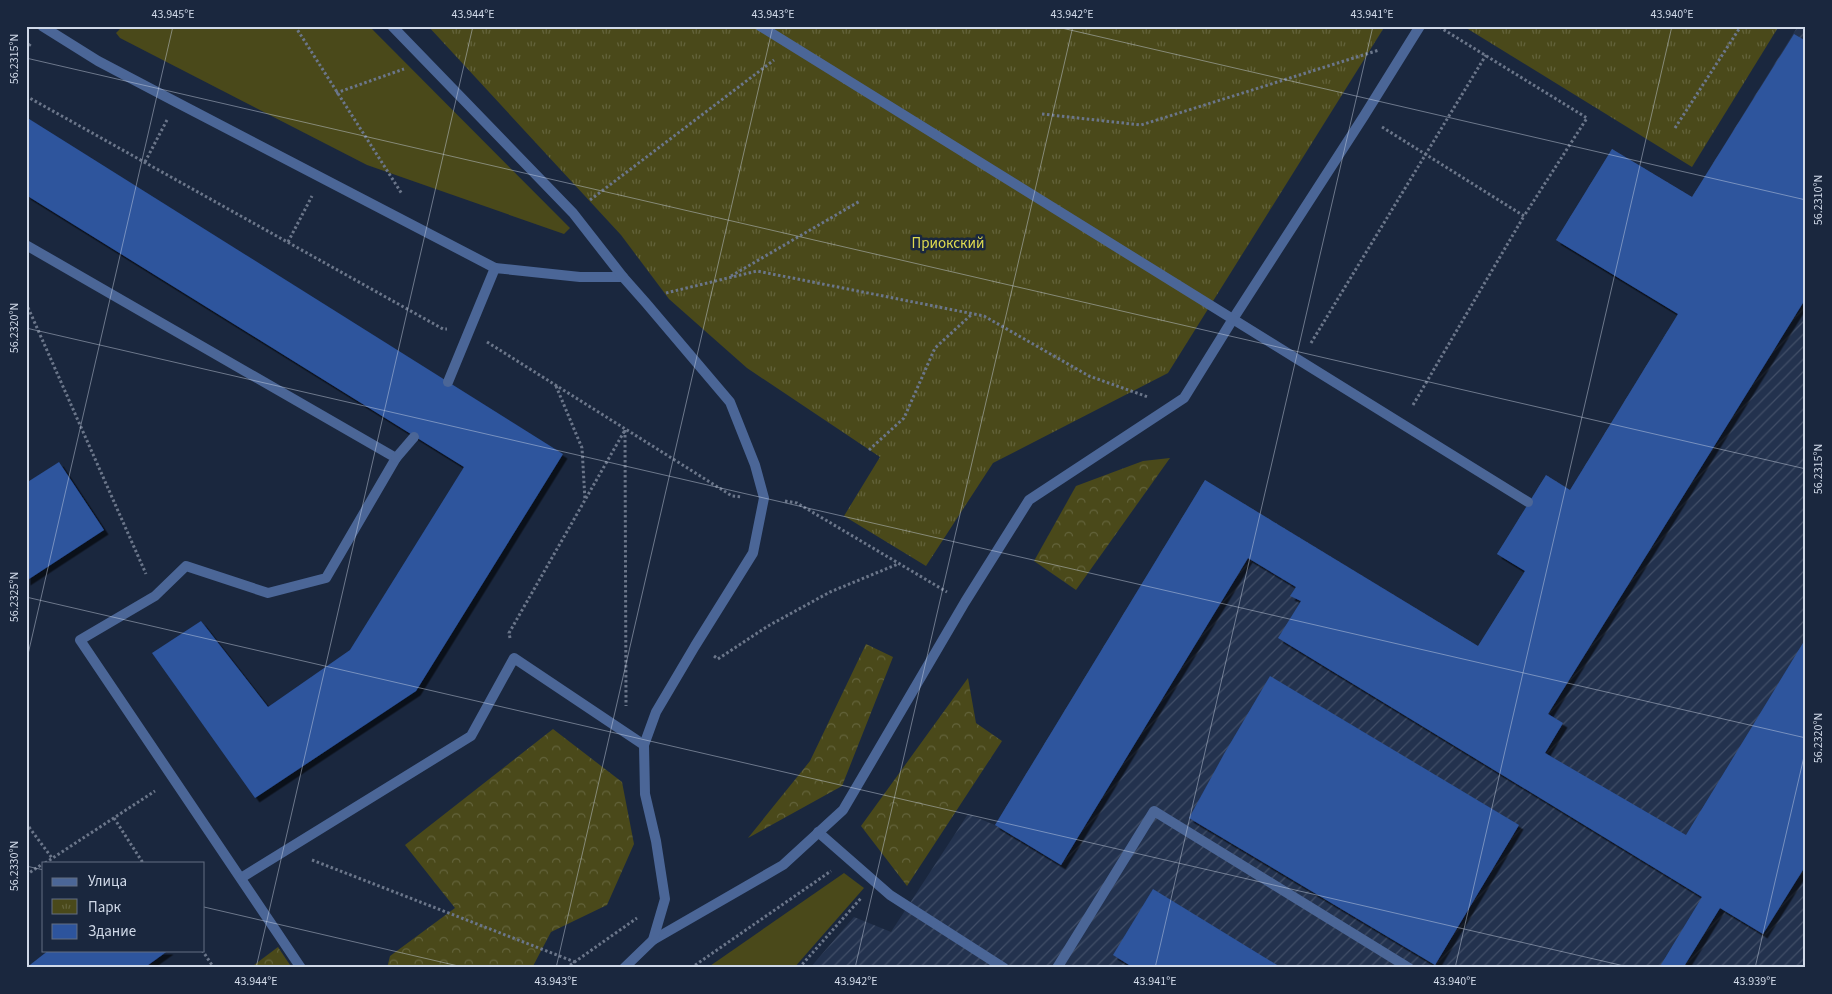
<svg xmlns="http://www.w3.org/2000/svg" width="1832" height="994" font-family="'Source Sans 3',sans-serif">
	<defs>
		<pattern id="industrial-furrows" width="10" height="10" patternUnits="userSpaceOnUse" patternTransform="scale(1.25)"><rect width="10" height="10" fill="#23324e"/><path d="M-1 1l2-2M0 10L10 0M9 11l2-2" fill="none" stroke="#424f68"/></pattern>
		<pattern id="forest-crowns" width="20" height="18" patternUnits="userSpaceOnUse" patternTransform="scale(1.25)"><rect width="20" height="18" fill="#4a491a"/><path d="M2 6a3 3 0 1 1 6 0M12 15a3 3 0 1 1 6 0" fill="none" stroke="#63633b"/></pattern>
		<pattern id="park-tufts" width="24" height="20" patternUnits="userSpaceOnUse" patternTransform="scale(1.25)"><rect width="24" height="20" fill="#4a491a"/><path d="M3 7l-1-3M5 7V3M7 7l1-3M15 17l-1-3M17 17v-4M19 17l1-3" fill="none" stroke="#63633b"/></pattern>
		<filter id="shadow"><feDropShadow dx="4.5" dy="4.5" stdDeviation="0" flood-color="#0009"/></filter>
	</defs>
	<rect width="100%" height="100%" fill="#1a273e"/>
	<path fill="url(#industrial-furrows)" d="M1798,26H1806V968H810L854,917L891,932L968,814L995,825L1205,480L1478,646L1525,571L1497,554L1546,475L1570,490L1678,314L1556,240L1612,149L1692,197Z"/>
	<g fill="#4a491a">
		<path d="M123,26H369L570,228L564,234L367,165L120,38L116,33Z"/>
		<path d="M844,873L864,888L794,968H707Z"/>
	</g>
	<g fill="url(#forest-crowns)">
		<path d="M1170,458L1076,590L1034,561L1076,486L1143,461Z"/>
		<path d="M866,644L893,657L842,786L748,838L810,761Z"/>
		<path d="M968,678L976,723L1002,741L907,886L861,826Z"/>
		<path d="M553,729L622,782L634,844L607,905L551,932L532,968H387L390,956L455,908L405,845Z"/>
		<path d="M278,947L292,968H250Z"/>
	</g>
	<g fill="url(#park-tufts)">
		<path d="M428,26H1385L1168,373L993,463L926,566L844,516L880,457L747,368L669,299L621,235Z"/>
		<path d="M1463,26H1779L1692,167Z"/>
	</g>
	<g fill="#2d549d" filter="url(#shadow)">
		<path d="M1794,34L1806,41V298L1548,714L1563,723L1545,753L1686,835L1806,638V865L1763,934L1720,908L1683,968H1659L1702,897L1278,638L1301,601L1290,596L1296,587L1248,558L1061,865L995,825L1205,480L1478,646L1525,571L1497,554L1546,475L1570,490L1678,314L1556,240L1612,149L1692,197Z"/>
		<path d="M26,117L563,454L416,691L255,798L152,653L201,621L268,707L350,650L464,467L26,195Z"/>
		<path d="M59,462L104,530L26,581V483Z"/>
		<path d="M1270,676L1519,825L1435,965L1189,818L1224,754Z"/>
		<path d="M1153,889L1282,968H1134L1113,955Z"/>
		<path d="M49,950H169L144,968H26Z"/>
	</g>
	<g fill="none" stroke-linecap="round" stroke-linejoin="round">
		<g stroke="#6b768a" stroke-width="3" stroke-dasharray="2.5 2.5" stroke-linecap="butt">
			<path d="M295,26L402,194"/>
			<path d="M26,50L31,43"/>
			<path d="M336,93L404,69"/>
			<path d="M26,96L443,329H447"/>
			<path d="M1042,114L1141,125L1379,50"/>
			<path d="M1382,127L1524,216L1587,118L1441,28"/>
			<path d="M1675,128L1741,26"/>
			<path d="M145,162L167,120"/>
			<path d="M590,200L774,60"/>
			<path d="M288,242L312,196"/>
			<path d="M731,276L860,201"/>
			<path d="M666,293L757,271L984,316L1089,376L1148,397"/>
			<path d="M26,303L146,574"/>
			<path d="M487,342L732,496L742,497"/>
			<path d="M1311,343L1486,55"/>
			<path d="M556,386L582,448L585,500"/>
			<path d="M1413,405L1524,216"/>
			<path d="M625,430L626,706"/>
			<path d="M869,450L904,418L935,348L972,314"/>
			<path d="M785,501L797,503L947,592"/>
			<path d="M510,638L509,633L625,430"/>
			<path d="M714,656L718,659L768,626L830,592L898,564"/>
			<path d="M114,818L143,863"/>
			<path d="M26,823L52,858"/>
			<path d="M312,860L575,962"/>
			<path d="M45,863L155,791"/>
			<path d="M26,875L44,863"/>
			<path d="M202,950L214,968"/>
			<path d="M566,968L637,918"/>
			<path d="M691,968L831,871"/>
			<path d="M799,968L862,897"/>
		</g>
		<g stroke="#4b6697" stroke-width="10">
			<path d="M42,26L98,61L176,102L495,268"/>
			<path d="M26,245L396,458L326,578L268,593L186,566L155,596L80,640L301,968"/>
			<path d="M448,382L495,268L580,277H623"/>
			<path d="M396,458L414,437"/>
			<path d="M818,832L890,895L1004,968"/>
			<path d="M241,878L471,736L514,658L644,745"/>
			<path d="M653,940L783,865L843,810L965,602L1029,500L1184,398L1233,319L1364,116L1420,26"/>
			<path d="M1057,968L1154,811L1409,968"/>
		</g>
		<path stroke="#4b6697" stroke-width="10" d="M760,26L1528,502"/>
		<path stroke="#4b6697" stroke-width="10" d="M392,26L573,213L623,277L646,303L730,402L755,465L764,498L753,553L695,646L656,712L644,745L645,794L656,841L665,899L653,940L624,968"/>
	</g>
	<path fill="none" stroke="#d0d9e8" stroke-width="1" stroke-opacity="0.45" d="M1053,26L1806,200M26,58L1806,469M26,328L1806,738M26,597L1633,968M26,663L173,26M26,866L44,870M204,907L467,968M256,968L473,26M556,968L773,26M855,968L1073,26M1155,968L1373,26M1455,968L1672,26M1755,968L1806,748"/>
	<g text-anchor="middle" stroke-width="5" stroke-linejoin="round" paint-order="stroke">
		<g font-size="15" fill="#dfdb50" stroke="#1a273e">
			<text x="948" y="248">Приокский</text>
		</g>
	</g>
	<rect width="1832" height="994" fill="none" stroke="#1a273e" stroke-width="55"/>
	<rect x="42" y="862" width="162" height="90" fill="#1a273e" stroke="#636e82"/>
	<rect x="52" y="878" width="25" height="8" fill="#4b6697" stroke="#636e82"/>
	<text x="88" y="886" font-size="15" fill="#d0d9e8">Улица</text>
	<rect x="52" y="899" width="25" height="15" fill="url(#park-tufts)" stroke="#636e82"/>
	<text x="88" y="912" font-size="15" fill="#d0d9e8">Парк</text>
	<rect x="52" y="924" width="25" height="15" fill="#2d549d" stroke="#636e82"/>
	<text x="88" y="936" font-size="15" fill="#d0d9e8">Здание</text>
	<rect x="28" y="28" width="1776" height="938" fill="none" stroke="#d0d9e8" stroke-width="2"/>
	<g font-size="12" text-anchor="middle" fill="#d0d9e8">
		<text x="173" y="18">43.945°E</text>
		<text x="473" y="18">43.944°E</text>
		<text x="773" y="18">43.943°E</text>
		<text x="1072" y="18">43.942°E</text>
		<text x="1372" y="18">43.941°E</text>
		<text x="1672" y="18">43.940°E</text>
		<text transform="translate(14 59) rotate(-90)" y="4">56.2315°N</text>
		<text transform="translate(1818 200) rotate(-90)" y="4">56.2310°N</text>
		<text transform="translate(14 328) rotate(-90)" y="4">56.2320°N</text>
		<text transform="translate(1818 469) rotate(-90)" y="4">56.2315°N</text>
		<text transform="translate(14 597) rotate(-90)" y="4">56.2325°N</text>
		<text transform="translate(1818 738) rotate(-90)" y="4">56.2320°N</text>
		<text transform="translate(14 866) rotate(-90)" y="4">56.2330°N</text>
		<text x="256" y="985">43.944°E</text>
		<text x="556" y="985">43.943°E</text>
		<text x="856" y="985">43.942°E</text>
		<text x="1155" y="985">43.941°E</text>
		<text x="1455" y="985">43.940°E</text>
		<text x="1755" y="985">43.939°E</text>
	</g>
</svg>
